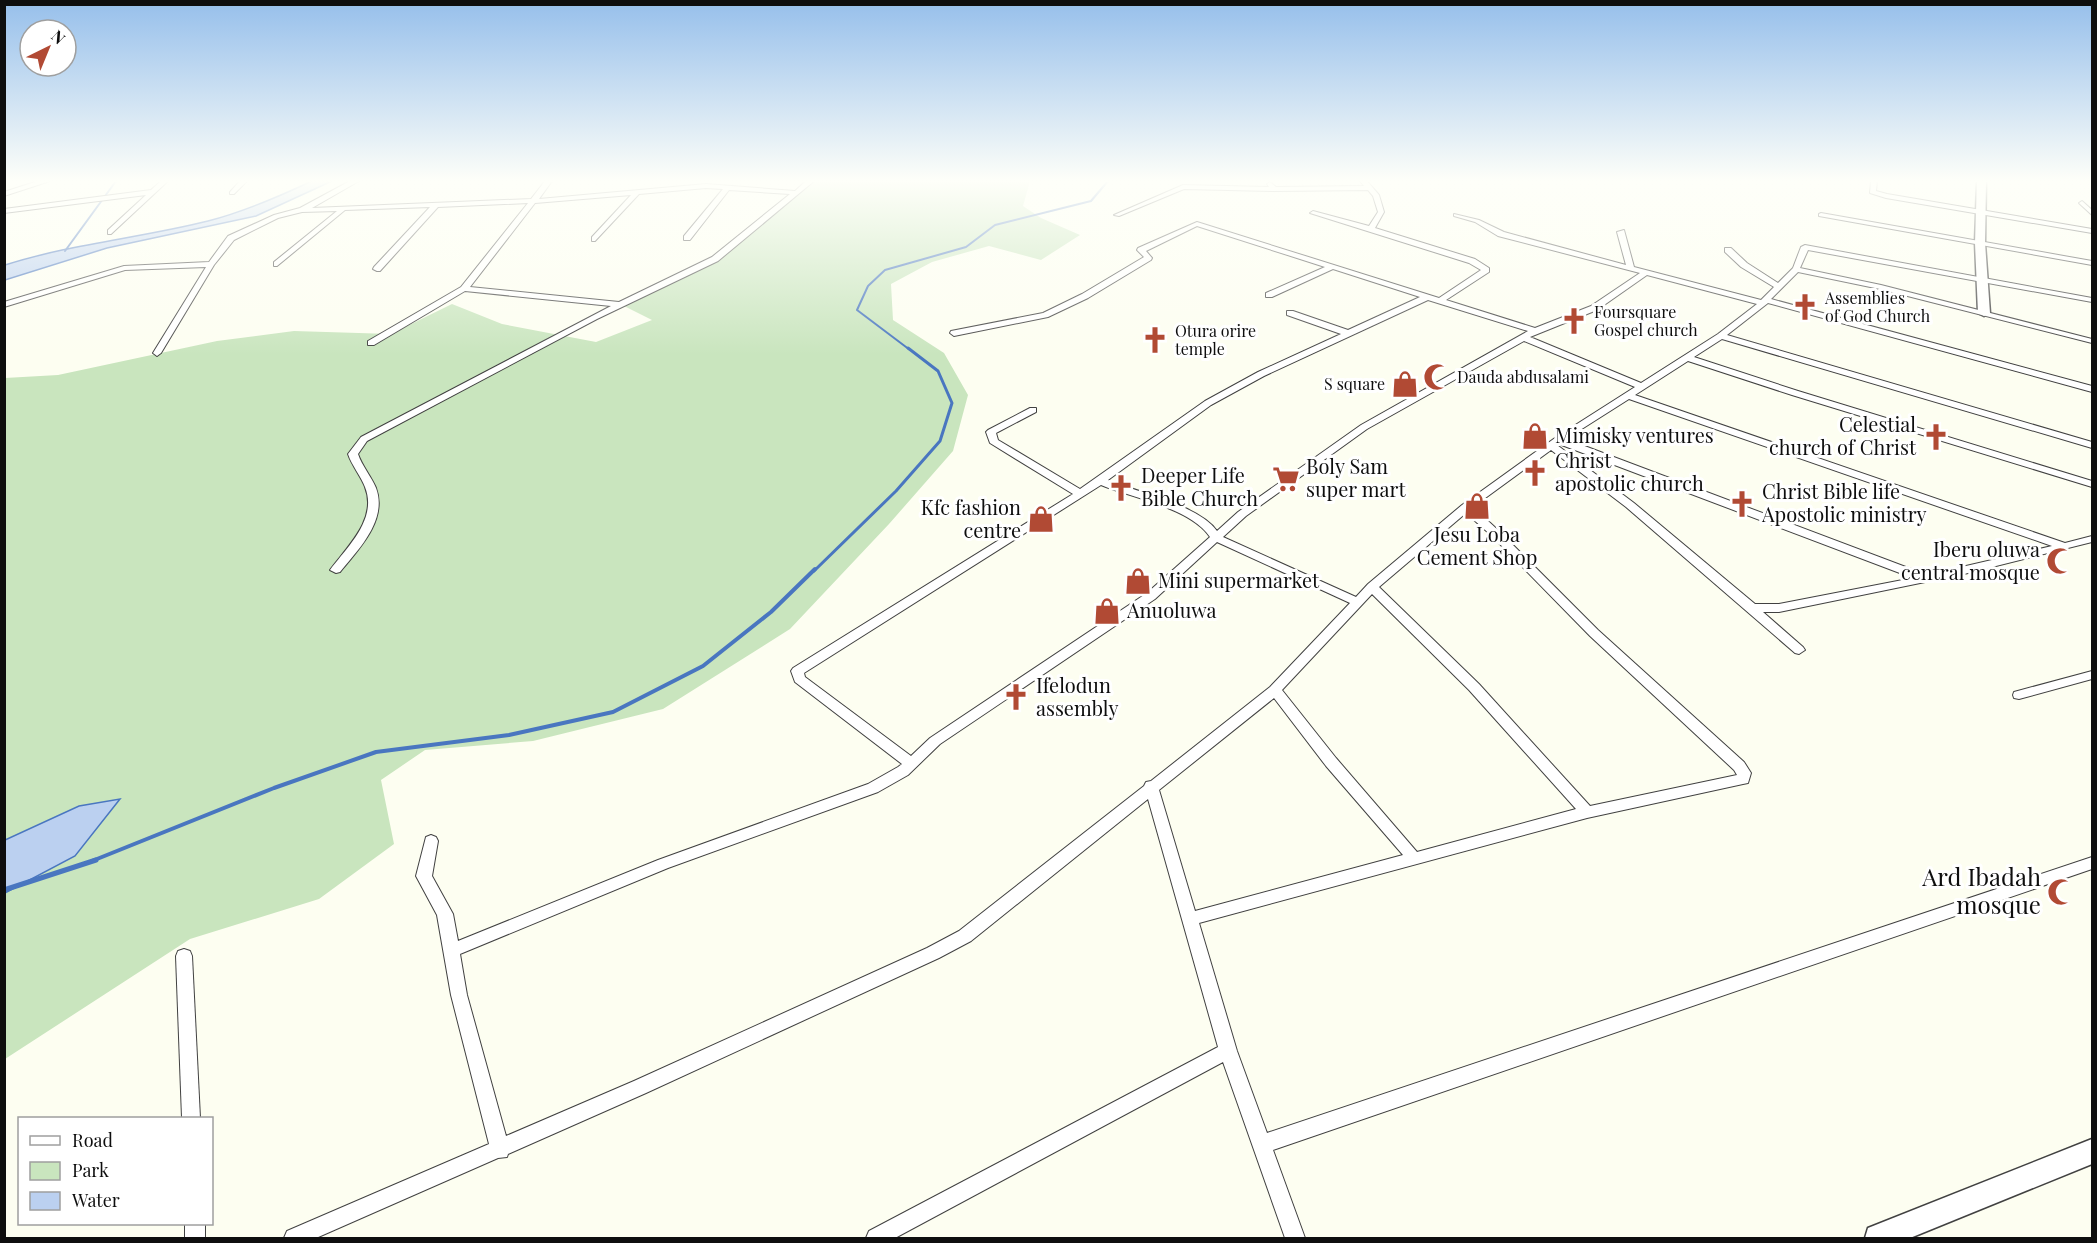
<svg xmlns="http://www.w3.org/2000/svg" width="2097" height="1243" font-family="'Playfair Display',serif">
	<rect width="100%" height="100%" fill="#fdfef1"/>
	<path fill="#c9e5be" d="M808,181H1030L1023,206L1041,218L1080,235L1041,260L989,246L932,262L891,284L893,320L944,353L968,395L953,451L889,524L790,629L663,709L533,741L425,750L381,780L394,844L319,899L190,939L5,1059V893L75,856L79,806L5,840V378L58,375L217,341L294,331L391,334L452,304L502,324L596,342L652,320L620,304L710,258Z"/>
	<g fill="#bbd0f0" stroke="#4976c0" stroke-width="1.5">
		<path d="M312,181H332L256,216L107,248L5,280V265C71,244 140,238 208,221C244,212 278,197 312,181Z"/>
		<path d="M120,799L75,856L5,893V840L79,806Z"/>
	</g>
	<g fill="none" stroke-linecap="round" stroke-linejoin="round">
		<g stroke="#4976c0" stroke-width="2">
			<path d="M65,251L116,181"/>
			<path d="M910,350L857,310L868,286L885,270L966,247L995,225L1091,201L1108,181"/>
		</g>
		<path stroke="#4976c0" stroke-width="3" d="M814,571L896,491L940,441L952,403L938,371L908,348"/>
		<path stroke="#4976c0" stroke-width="4" d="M92,861L274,788L376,752L509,735L613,712L703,666L771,612L815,569"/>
		<path stroke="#4976c0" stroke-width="5" d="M4,890L96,860"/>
		<defs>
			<g id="minor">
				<path d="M38,181H50L4,196V192Z"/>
				<path d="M161,181H168L111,234H108V230L146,195L4,213V209L151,190Z"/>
				<path d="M240,181H247L234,194H230V192Z"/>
				<path d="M350,181H359L312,208L531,199L545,181H552L539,199L706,184L795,191L806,181H814L718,261L597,319L367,441L358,454C362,466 371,476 376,488C388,520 358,550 340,572L336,573L330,570C347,547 378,519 365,487C361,476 352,466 348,454L361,437L611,306L465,291L374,345H368V341L461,287L528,203L438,207L380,271H377L373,269L374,267L430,207L345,210L277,266H274V262L337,211L302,212L278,218L234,240L214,265L161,353L157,356L153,353L206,267L125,270L4,307V302L124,266L209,262L228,236L274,215L300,208ZM706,188L723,189L684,236V240H690L729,190L790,194L712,257L619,302L470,287L535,203L631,195L592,237V241H595L639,194Z"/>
				<path d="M1360,181H1367L1379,195L1384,212L1375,228L1475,259L1489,268V272L1446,300L1535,328L1591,306L1640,273L1498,236L1475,222L1454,216V214L1479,220L1504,232L1626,265L1617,232L1624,230L1634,267L1761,300L1774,287L1741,267L1725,252V248H1731L1747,263L1778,283L1793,268L1801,247L1805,245L2092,298V302L1808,250L1800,268L1881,285L2092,339V343L1880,289L1798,272L1771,299L2092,386V392L1768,303L1727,335L2092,442V448L1722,339L1694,357L1798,391L2092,481V487L1792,395L1688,361L1635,395L2065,543L2092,536V542L1964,574L1779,612H1763L1803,647L1805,650L1799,654L1795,653L1626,507L1551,450L1473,507L1500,532L1598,630L1744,762L1751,773L1748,783L1743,784L1587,818L1199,923L1237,1051L1267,1133L2092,857V869L1273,1150L1305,1238H1285L1223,1062L895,1238H866L869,1231L1218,1047L1148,799L971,941L939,958L646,1093L508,1154L507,1157L498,1158L316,1238H284L287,1231L489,1144L451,995L437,915L416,876L426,837L431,835L436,837L438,841L432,876L453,914L458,941L658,860L868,784L898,767L902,764L795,682L791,671L793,668L1073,494L990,443L986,432L988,430L1030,408H1036V412L996,433L998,440L1080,489L1205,401L1258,372L1341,334L1287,315V311H1293L1348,330L1420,297L1333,269L1272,297H1266V293L1325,267L1197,226L1146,251L1152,258L1151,260L1088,298L1048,317L954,336L950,333L951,331L1043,313L1082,294L1144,257L1137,250L1138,248L1197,222L1439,298L1481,270L1469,263L1310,213L1313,211L1369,226L1378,212L1373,196L1368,190L1274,191L1184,189L1119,216L1114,215L1183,185L1269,187L1267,184L1270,182L1276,187L1364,186ZM1647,275L1757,304L1718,334L1641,383L1530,337L1597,310ZM1428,300L1528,331L1361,425L1238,512L1217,531C1199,505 1136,492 1108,480L1211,405L1264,376ZM1524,341L1635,387L1555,438L1462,505L1368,584L1356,597L1223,537L1246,516L1367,429ZM1629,399L2052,546L1927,575L1566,439ZM1559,444L1913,578L1779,604H1755L1634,503L1557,445ZM1101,485C1132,498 1191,508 1210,537L1147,593L930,738L911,756L805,677L804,673ZM1466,513L1492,536L1590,636L1734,770L1737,775L1590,806L1479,684L1379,587ZM1217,542L1350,603L1270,687L1151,781L1146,782L1144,786L959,931L927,948L634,1081L506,1136L467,995L460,954L668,868L878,792L908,775L940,744L1155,599ZM1372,594L1469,690L1576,809L1417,852L1336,758L1282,690ZM1274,698L1326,766L1403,855L1195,911L1159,790Z"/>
				<path d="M1871,181H1877L1876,191L1887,194L2092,229V233L1886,198L1870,193Z"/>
				<path d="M2082,201L2092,210V215L2080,204L2079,203Z"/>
				<path d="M1821,213L2092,261V265L1819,216V214Z"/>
				<path d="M2092,671V679L2019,699L2014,698L2013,695L2014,692Z"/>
				<path d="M184,949L190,951L192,956L200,1118H182L176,956L178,951Z"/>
				<rect x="185" y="1224" width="20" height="14"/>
			</g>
			<g id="tertiary">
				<path d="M1977,181H1986L1985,243L1990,313L1984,316L1978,313L1975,243Z"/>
				<path d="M2092,1139V1164L1910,1238H1865L1868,1228Z"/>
			</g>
		</defs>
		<use href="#minor" stroke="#414141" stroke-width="2"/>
		<use href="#tertiary" stroke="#414141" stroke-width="3"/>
		<use href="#minor" fill="#fff" fill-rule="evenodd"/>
		<use href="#tertiary" fill="#fff" fill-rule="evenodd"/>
	</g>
	<linearGradient id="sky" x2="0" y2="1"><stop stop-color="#96bfeb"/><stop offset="0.51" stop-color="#fefff9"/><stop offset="1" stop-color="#fefff9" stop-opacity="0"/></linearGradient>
	<rect width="2097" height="355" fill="url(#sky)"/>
	<defs>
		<symbol id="church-bare" viewBox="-9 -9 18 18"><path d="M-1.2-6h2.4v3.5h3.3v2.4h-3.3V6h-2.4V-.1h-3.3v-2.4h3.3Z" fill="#b14a34" stroke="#fff" stroke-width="2.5" paint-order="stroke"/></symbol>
		<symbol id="mosque-bare" viewBox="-9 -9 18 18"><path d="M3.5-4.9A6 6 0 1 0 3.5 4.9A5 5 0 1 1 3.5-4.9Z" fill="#b14a34" stroke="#fff" stroke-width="2.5" paint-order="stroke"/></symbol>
		<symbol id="shop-bare" viewBox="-9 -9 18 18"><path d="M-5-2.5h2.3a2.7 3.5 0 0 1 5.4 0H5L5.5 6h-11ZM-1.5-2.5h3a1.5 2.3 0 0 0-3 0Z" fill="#b14a34" stroke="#fff" stroke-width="2.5" paint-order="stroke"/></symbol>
		<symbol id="supermarket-bare" viewBox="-9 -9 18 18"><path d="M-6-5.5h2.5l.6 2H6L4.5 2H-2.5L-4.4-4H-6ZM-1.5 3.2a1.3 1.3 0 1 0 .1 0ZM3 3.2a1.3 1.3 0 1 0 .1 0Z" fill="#b14a34" stroke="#fff" stroke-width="2.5" paint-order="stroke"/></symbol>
	</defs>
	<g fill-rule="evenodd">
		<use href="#church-bare" x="1786" y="288" width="38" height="38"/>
		<use href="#church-bare" x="1555" y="302" width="38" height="38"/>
		<use href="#church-bare" x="1136" y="321" width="38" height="38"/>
		<use href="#mosque-bare" x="1418" y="358" width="38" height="38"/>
		<use href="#shop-bare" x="1386" y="365" width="38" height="38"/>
		<use href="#shop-bare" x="1516" y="417" width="38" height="38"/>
		<use href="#church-bare" x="1917" y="418" width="38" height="38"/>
		<use href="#church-bare" x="1516" y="454" width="38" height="38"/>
		<use href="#supermarket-bare" x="1267" y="460" width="38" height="38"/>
		<use href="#church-bare" x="1102" y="469" width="38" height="38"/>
		<use href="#church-bare" x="1723" y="485" width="38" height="38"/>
		<use href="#shop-bare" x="1458" y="487" width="38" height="38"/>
		<use href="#shop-bare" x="1022" y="500" width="38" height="38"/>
		<use href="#mosque-bare" x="2041" y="542" width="38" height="38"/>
		<use href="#shop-bare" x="1119" y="562" width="38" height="38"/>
		<use href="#shop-bare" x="1088" y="592" width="38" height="38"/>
		<use href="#church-bare" x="997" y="678" width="38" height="38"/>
		<use href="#mosque-bare" x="2042" y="873" width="38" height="38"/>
	</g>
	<g text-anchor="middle" stroke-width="6" stroke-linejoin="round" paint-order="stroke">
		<g font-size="16" fill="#0e0e0e" stroke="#fff" text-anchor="start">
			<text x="1825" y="304">Assemblies<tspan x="1825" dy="18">of God Church</tspan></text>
			<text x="1594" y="318">Foursquare<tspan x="1594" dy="18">Gospel church</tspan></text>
			<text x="1175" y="337">Otura orire<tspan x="1175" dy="18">temple</tspan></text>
			<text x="1457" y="383">Dauda abdusalami</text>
			<text x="1385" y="390" text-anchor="end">S square</text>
		</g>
		<g font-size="20" fill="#0e0e0e" stroke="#fff" text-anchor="start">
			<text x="1916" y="432" text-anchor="end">Celestial<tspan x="1916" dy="23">church of Christ</tspan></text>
			<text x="1555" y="443">Mimisky ventures</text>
			<text x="1555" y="468">Christ<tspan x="1555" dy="23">apostolic church</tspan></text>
			<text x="1306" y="474">Boly Sam<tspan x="1306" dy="23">super mart</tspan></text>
			<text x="1141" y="483">Deeper Life<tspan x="1141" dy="23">Bible Church</tspan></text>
			<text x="1762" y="499">Christ Bible life<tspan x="1762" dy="23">Apostolic ministry</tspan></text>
			<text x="1021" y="515" text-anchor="end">Kfc fashion<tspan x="1021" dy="23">centre</tspan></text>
			<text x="1477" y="542" text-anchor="middle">Jesu Loba<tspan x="1477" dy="23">Cement Shop</tspan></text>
			<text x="2040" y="557" text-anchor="end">Iberu oluwa<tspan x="2040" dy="23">central mosque</tspan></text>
			<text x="1158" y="588">Mini supermarket</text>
			<text x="1127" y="618">Anuoluwa</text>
			<text x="1036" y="693">Ifelodun<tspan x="1036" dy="23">assembly</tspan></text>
		</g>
		<g font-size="24" fill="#0e0e0e" stroke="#fff" text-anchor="end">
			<text x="2041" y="886">Ard Ibadah<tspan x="2041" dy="28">mosque</tspan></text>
		</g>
	</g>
	<rect width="2097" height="1243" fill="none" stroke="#0e0e0e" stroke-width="12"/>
	<rect x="18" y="1117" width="195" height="108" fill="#ffffff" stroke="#9f9f9f" stroke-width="1.5"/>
	<rect x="30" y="1136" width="30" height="9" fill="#ffffff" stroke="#9f9f9f" stroke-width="1.5"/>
	<text x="72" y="1147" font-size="18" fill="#0e0e0e">Road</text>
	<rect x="30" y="1162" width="30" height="18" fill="#c9e5be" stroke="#9f9f9f" stroke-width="1.5"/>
	<text x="72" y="1177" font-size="18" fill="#0e0e0e">Park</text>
	<rect x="30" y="1192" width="30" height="18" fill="#bbd0f0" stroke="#9f9f9f" stroke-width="1.5"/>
	<text x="72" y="1207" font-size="18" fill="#0e0e0e">Water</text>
	<g transform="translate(48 48) rotate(43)"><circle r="28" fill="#ffffff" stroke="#9f9f9f" stroke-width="1.5"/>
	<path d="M0-4.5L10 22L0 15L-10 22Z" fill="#b14a34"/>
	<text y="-9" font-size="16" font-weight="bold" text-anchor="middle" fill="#0e0e0e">N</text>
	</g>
</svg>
